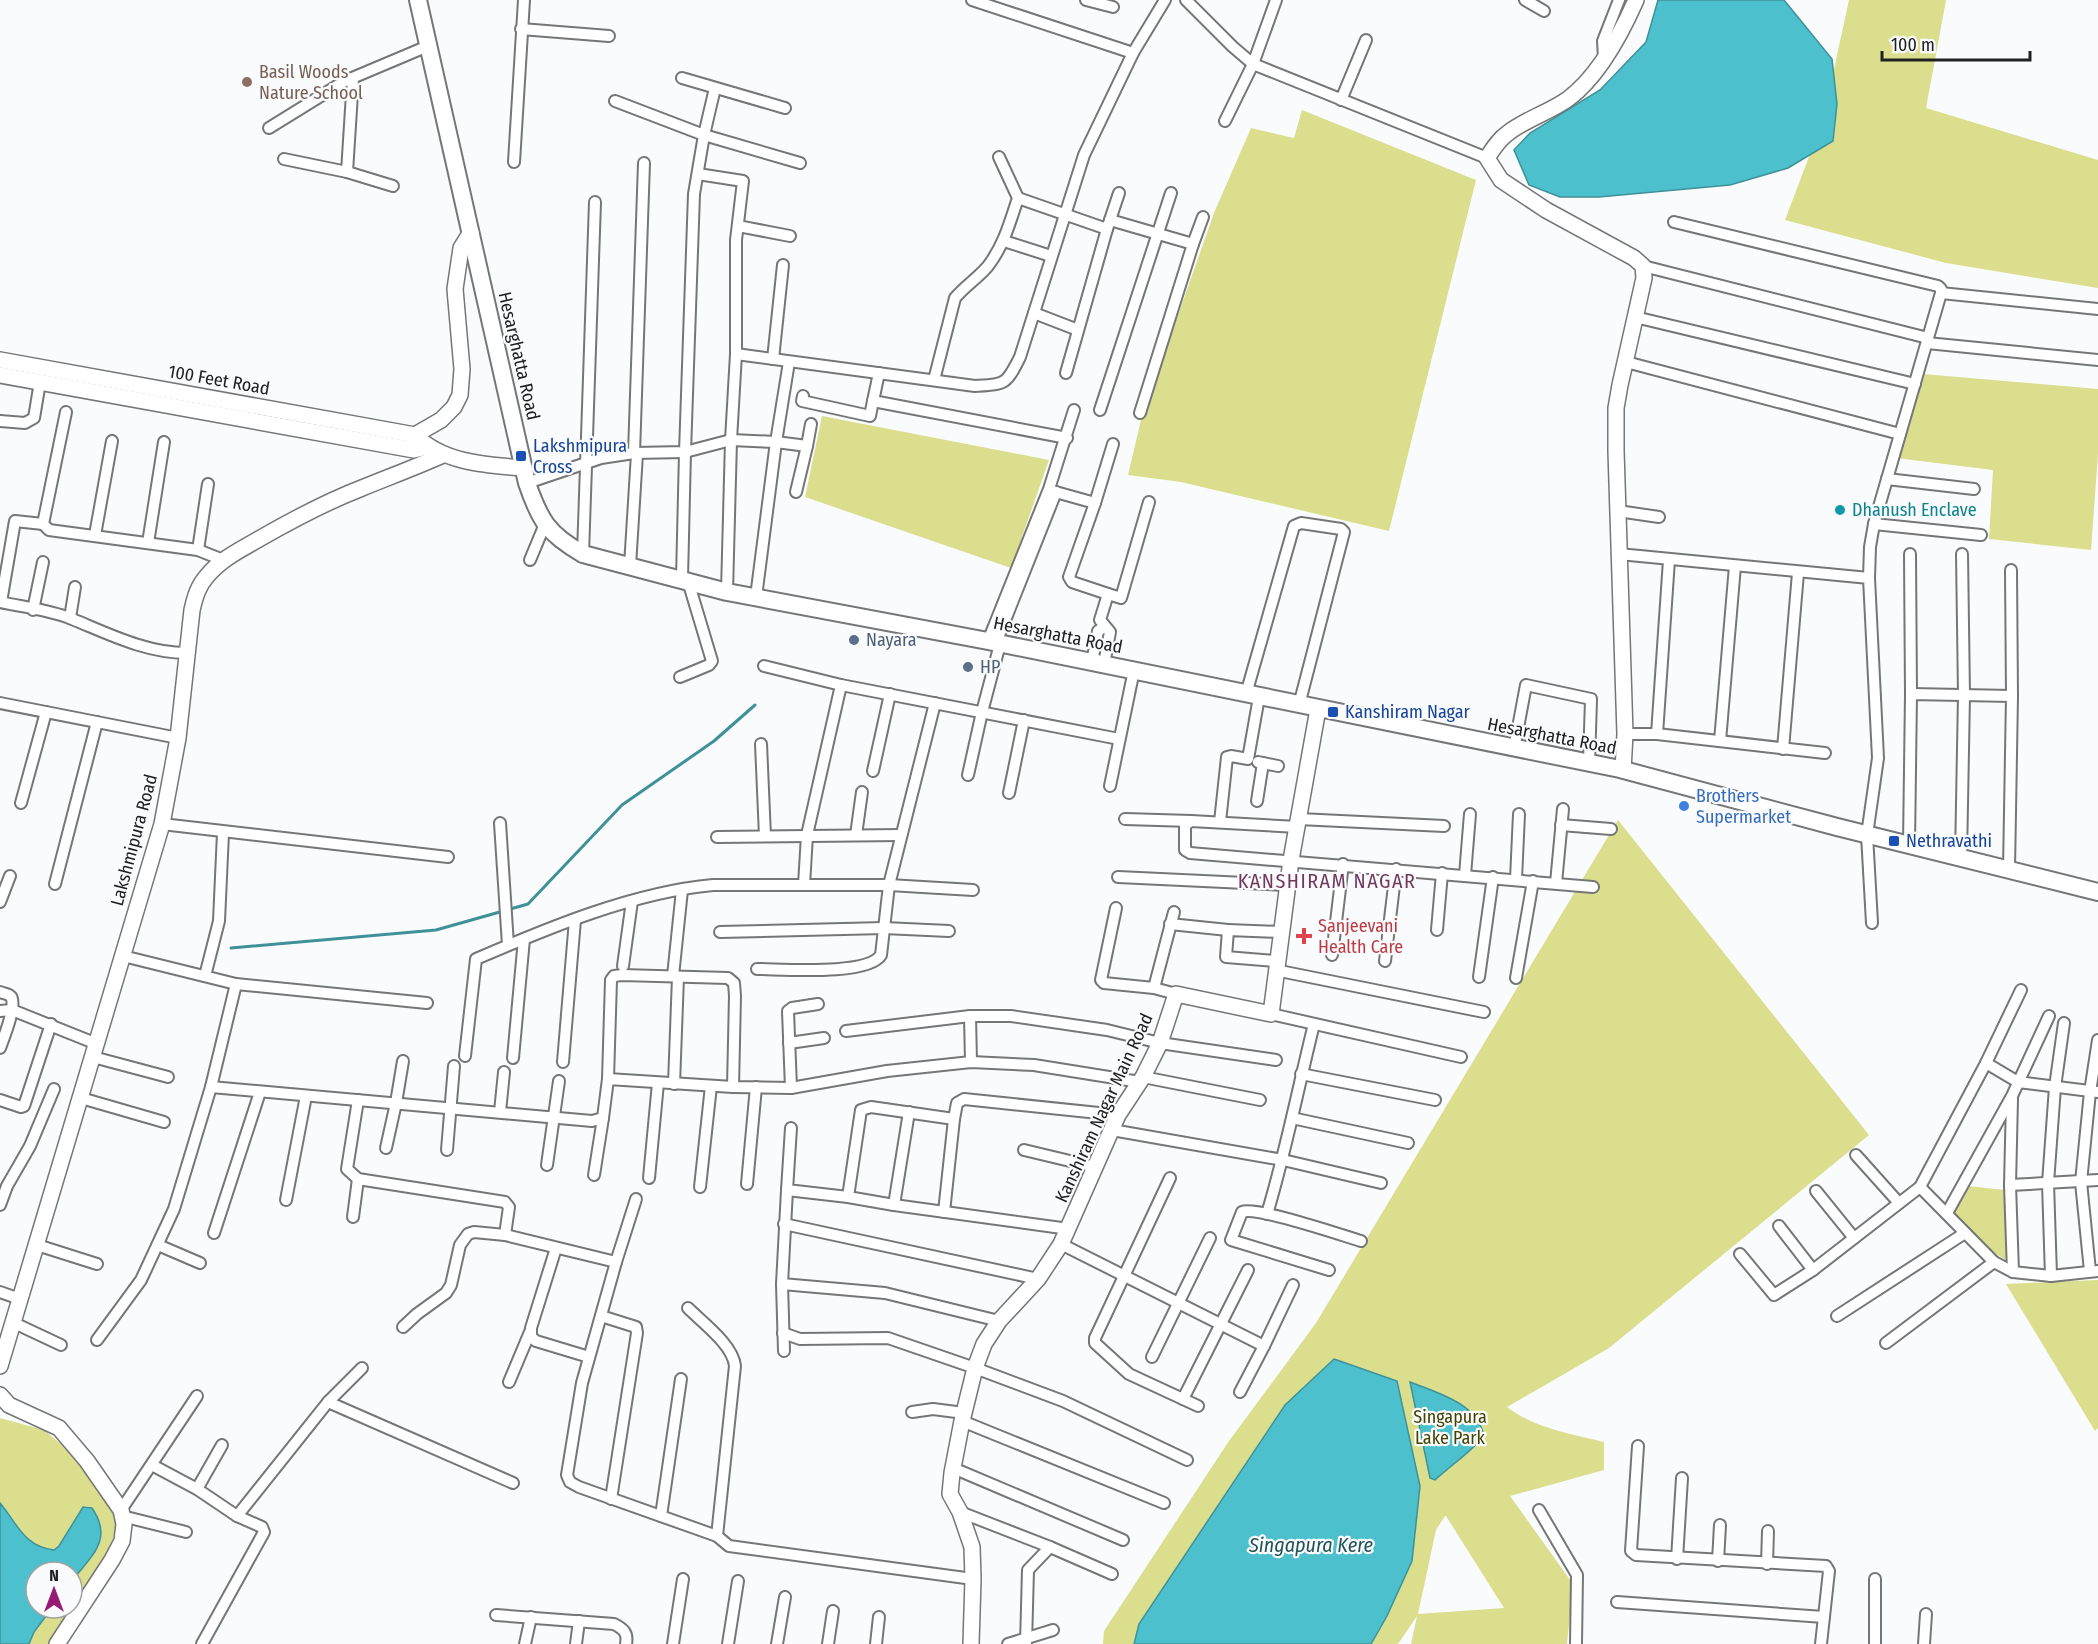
<svg xmlns="http://www.w3.org/2000/svg" width="2098" height="1644" font-family="'Fira Sans Condensed',sans-serif">
	<rect width="100%" height="100%" fill="#fafbfc"/>
	<g fill="#dade8d" fill-rule="evenodd">
		<path d="M1849,0H1946L1926,108L2098,160V288L1946,263L1785,220L1823,120Z"/>
		<path d="M1302,110L1476,180L1389,531L1181,482L1128,475L1141,420L1214,213L1251,128L1294,138Z"/>
		<path d="M1923,374L2098,389V454L2091,550L1989,539L1993,470L1896,458Z"/>
		<path d="M822,416L1049,460L1011,568L805,497Z"/>
		<path d="M1618,820L1869,1135L1609,1348L1507,1407C1534,1428 1571,1434 1604,1442V1470L1510,1496L1573,1584L1567,1644H1411L1417,1616L1398,1644H1371L1387,1616L1412,1561L1420,1486L1335,1360L1285,1405L1139,1624L1134,1644H1103L1104,1631L1229,1441L1316,1323ZM1445,1516H1446L1504,1608L1418,1614L1436,1530Z"/>
		<path d="M1968,1186L2005,1190L2006,1260L1991,1251L1952,1214Z"/>
		<path d="M2098,1280V1428L2095,1431L2006,1284Z"/>
		<path d="M0,1418L44,1430L86,1465L120,1523L101,1565L72,1608V1581L99,1546L97,1515L92,1508L86,1506L80,1511L59,1546L54,1550L41,1548L29,1541L0,1503Z"/>
		<path d="M52,1608H72L48,1644H29L34,1632Z"/>
	</g>
	<g fill="#4cc1cd" stroke="#3f9199" stroke-width="1.5">
		<path d="M1658,0H1784L1832,59L1837,104L1833,141L1788,168L1730,185L1599,197H1560L1529,185L1514,150L1530,133L1600,90L1646,42Z"/>
		<path d="M1334,1359L1397,1381L1420,1486L1412,1561L1387,1616L1371,1644H1134L1139,1624L1285,1405Z"/>
		<path d="M1410,1382C1438,1393 1477,1403 1484,1436C1470,1453 1451,1465 1435,1480L1430,1478Z"/>
		<path d="M0,1503C17,1523 24,1547 54,1550L59,1546L83,1507L92,1508C114,1540 91,1556 72,1581V1572H36V1608H52L34,1632L29,1644H0Z"/>
	</g>
	<g fill="none" stroke-linecap="round" stroke-linejoin="round">
		<path stroke="#3f9199" stroke-width="3" d="M231,948L436,930L528,904L622,805L714,741L755,705"/>
		<defs>
			<g id="street">
				<path d="M972,0L1133,53"/>
				<path d="M1086,0L1113,7"/>
				<path d="M1186,0L1233,47L1253,64L1487,158"/>
				<path d="M1525,0L1544,11"/>
				<path d="M521,29L609,36"/>
				<path d="M1604,58L1603,41L1619,0"/>
				<path d="M682,78L785,108"/>
				<path d="M1341,100L1366,40"/>
				<path d="M615,101L704,135L800,163"/>
				<path d="M1225,121L1253,64L1276,0"/>
				<path d="M269,128L345,81L428,46"/>
				<path d="M284,159L347,172L353,78"/>
				<path d="M514,162L524,0"/>
				<path d="M347,172L393,186"/>
				<path d="M698,174L743,181L736,240V354L731,440L727,592"/>
				<path d="M1018,198L1107,229"/>
				<path d="M1110,220L1193,244L1203,217"/>
				<path d="M1674,222L1938,286L1941,289V293L2098,309"/>
				<path d="M738,226L790,236"/>
				<path d="M1004,241L1051,256"/>
				<path d="M1643,266L1928,338"/>
				<path d="M1034,313L1078,330"/>
				<path d="M1635,317L1915,384"/>
				<path d="M1927,343L2098,360"/>
				<path d="M736,354L975,386C1006,384 1006,385 1020,357L1084,155L1133,53L1165,0"/>
				<path d="M773,359L783,265"/>
				<path d="M1626,362L1900,434"/>
				<path d="M879,373L873,401L1067,438"/>
				<path d="M1066,373L1107,229L1119,193"/>
				<path d="M934,380L955,298C965,286 978,278 988,266C1004,245 1010,222 1018,198L999,157"/>
				<path d="M803,396L802,401L870,416L873,401"/>
				<path d="M1100,410L1171,193"/>
				<path d="M66,412L43,524L49,530L198,550L223,560"/>
				<path d="M1140,413L1193,244"/>
				<path d="M0,421L25,423L34,418L40,382"/>
				<path d="M634,453L644,163"/>
				<path d="M1887,479L1974,489"/>
				<path d="M527,483L601,458L634,453L685,452L731,440L776,442L807,446L811,424"/>
				<path d="M1052,491L1095,503L1113,444"/>
				<path d="M796,492L807,446"/>
				<path d="M1095,503L1069,577L1072,582L1108,594L1100,620L1110,632L1104,664"/>
				<path d="M1618,511L1659,517"/>
				<path d="M1874,524L1981,535"/>
				<path d="M95,535L112,441"/>
				<path d="M148,543L164,442"/>
				<path d="M198,550L208,484"/>
				<path d="M583,554L595,202"/>
				<path d="M1619,554L1869,578L1878,758L1867,835L1872,923"/>
				<path d="M1910,554L1911,694"/>
				<path d="M530,560L545,524"/>
				<path d="M1669,560L1657,734L1825,753"/>
				<path d="M630,566L637,454"/>
				<path d="M2011,570L2012,696"/>
				<path d="M1869,578L1870,547L1874,524L1941,293"/>
				<path d="M682,579L685,452L694,194L704,135L715,88"/>
				<path d="M1108,594L1121,598L1149,502"/>
				<path d="M756,597L776,442L789,362"/>
				<path d="M0,602C23,607 50,610 72,619C109,634 146,653 187,653"/>
				<path d="M1,602L15,521L43,524"/>
				<path d="M33,610L43,562"/>
				<path d="M70,618L75,587"/>
				<path d="M988,641L1049,489L1074,410"/>
				<path d="M996,643L1056,492"/>
				<path d="M1092,662L1098,631L1104,627"/>
				<path d="M764,666L841,685L1119,739"/>
				<path d="M680,677L709,665L712,661L688,581"/>
				<path d="M1246,694L1294,526L1301,523L1341,529L1344,532L1299,705"/>
				<path d="M0,703L178,738"/>
				<path d="M1625,734H1657"/>
				<path d="M1720,741L1735,566"/>
				<path d="M761,744L765,836"/>
				<path d="M1514,749L1526,685L1591,699L1589,763"/>
				<path d="M1783,749L1798,573"/>
				<path d="M1258,762L1278,766"/>
				<path d="M873,771L890,694"/>
				<path d="M968,775L982,712L1000,644"/>
				<path d="M1110,786L1134,670"/>
				<path d="M1009,793L1024,720"/>
				<path d="M1257,801L1263,763"/>
				<path d="M21,803L46,712"/>
				<path d="M1125,819L1191,821"/>
				<path d="M1299,819L1444,826"/>
				<path d="M1220,822L1227,757L1231,756L1248,759L1259,697"/>
				<path d="M500,823L508,945"/>
				<path d="M162,824L448,857"/>
				<path d="M1561,825L1611,829"/>
				<path d="M1298,827L1191,821L1185,825V850L1190,853L1593,887"/>
				<path d="M856,835L862,792"/>
				<path d="M717,837L901,835"/>
				<path d="M1909,845L1911,694L2012,696L2009,870"/>
				<path d="M1961,858L1964,695L1962,554"/>
				<path d="M1465,875L1470,814"/>
				<path d="M1118,877L1288,885"/>
				<path d="M1516,879L1519,814"/>
				<path d="M1556,883L1563,809"/>
				<path d="M55,884L97,722"/>
				<path d="M804,885L807,835L841,685"/>
				<path d="M0,902L10,876"/>
				<path d="M1116,908L1101,980L1104,983L1154,988L1176,994"/>
				<path d="M1170,924L1228,930"/>
				<path d="M1437,930L1442,873"/>
				<path d="M720,932L884,928L949,931"/>
				<path d="M1332,955L1343,864"/>
				<path d="M123,956L236,984L427,1003"/>
				<path d="M1276,961L1226,957L1228,930L1281,932"/>
				<path d="M1385,961L1396,869"/>
				<path d="M623,966L632,901"/>
				<path d="M757,969C782,969 868,976 881,955L889,885L935,703"/>
				<path d="M1275,970L1484,1012"/>
				<path d="M205,976L219,921L223,833"/>
				<path d="M673,976L682,890"/>
				<path d="M1479,977L1493,877"/>
				<path d="M1516,978L1533,881"/>
				<path d="M1154,988L1174,912"/>
				<path d="M0,992C5,994 11,994 12,999C15,1010 4,1037 0,1048"/>
				<path d="M0,1011L12,1010L97,1044"/>
				<path d="M1271,1014L1461,1057"/>
				<path d="M970,1016L971,1062"/>
				<path d="M846,1031L970,1016H1011L1107,1030L1160,1043L1276,1060"/>
				<path d="M789,1043L824,1038"/>
				<path d="M465,1056L476,959C548,928 634,892 713,885H889L973,890"/>
				<path d="M93,1057L168,1077"/>
				<path d="M513,1058L524,939"/>
				<path d="M563,1062L575,920"/>
				<path d="M1986,1063L2018,1082L2098,1092"/>
				<path d="M1301,1074L1435,1100"/>
				<path d="M1143,1077L1260,1100"/>
				<path d="M608,1079L611,980L614,976L622,975L728,978L734,983L735,996L733,1087"/>
				<path d="M674,1084L678,977"/>
				<path d="M211,1087L592,1121L603,1118L608,1079L733,1087L791,1088L887,1071L971,1062L1034,1065L1140,1082"/>
				<path d="M791,1088L788,1011L792,1008L818,1004"/>
				<path d="M81,1098L164,1122"/>
				<path d="M0,1100L21,1107L24,1106L51,1024"/>
				<path d="M358,1100L347,1169L358,1179L505,1202L509,1207L505,1235L616,1262L582,1383L567,1475L570,1482L579,1487L717,1536L729,1546L973,1579"/>
				<path d="M500,1112L504,1072"/>
				<path d="M1292,1118L1408,1143"/>
				<path d="M791,1128L787,1190L848,1197"/>
				<path d="M1112,1130L1283,1160L1381,1183"/>
				<path d="M386,1148L396,1103L403,1061"/>
				<path d="M447,1150L454,1066"/>
				<path d="M1024,1150L1095,1167"/>
				<path d="M1856,1155L1899,1203"/>
				<path d="M547,1165L559,1081"/>
				<path d="M594,1175L603,1118"/>
				<path d="M649,1178L658,1083"/>
				<path d="M1170,1178L1095,1338V1343L1129,1374L1198,1406"/>
				<path d="M747,1184L756,1087"/>
				<path d="M2010,1185L2012,1099"/>
				<path d="M700,1187L711,1086"/>
				<path d="M1920,1187L1994,1262L2013,1272L2051,1276L2098,1271"/>
				<path d="M787,1190L782,1284L885,1293L999,1321"/>
				<path d="M1816,1191L1854,1238"/>
				<path d="M286,1200L306,1096"/>
				<path d="M0,1205L7,1186L30,1146L54,1089"/>
				<path d="M894,1205L909,1112"/>
				<path d="M944,1212L954,1119"/>
				<path d="M1947,1213L2012,1096L2049,1016"/>
				<path d="M1267,1214C1286,1151 1298,1088 1314,1024"/>
				<path d="M353,1217L358,1179"/>
				<path d="M784,1224L1038,1279"/>
				<path d="M1779,1226L1813,1270"/>
				<path d="M1069,1229L894,1205L848,1197L861,1110L871,1107L954,1119L957,1103L964,1099L1118,1115"/>
				<path d="M214,1233L260,1092"/>
				<path d="M1061,1244L1264,1346L1240,1392"/>
				<path d="M37,1245L97,1264"/>
				<path d="M158,1245L200,1263"/>
				<path d="M556,1248L531,1328V1337L536,1341L589,1357"/>
				<path d="M1740,1254L1774,1295L1813,1270L1920,1187L1986,1063L2021,990"/>
				<path d="M616,1262L636,1199"/>
				<path d="M1329,1270L1231,1240L1242,1212C1256,1206 1341,1235 1361,1241"/>
				<path d="M2090,1271L2081,1182L2090,1092L2098,1040"/>
				<path d="M2013,1272L2010,1185L2098,1180"/>
				<path d="M2051,1276L2048,1183L2055,1087L2064,1023"/>
				<path d="M782,1284L784,1351"/>
				<path d="M0,1292L20,1299"/>
				<path d="M688,1308C703,1323 733,1345 735,1366L717,1536"/>
				<path d="M601,1316L636,1327L637,1333L611,1499"/>
				<path d="M1837,1316L1965,1233"/>
				<path d="M12,1322L61,1345"/>
				<path d="M403,1327L417,1314L446,1293L451,1285L460,1245L468,1234L474,1232L505,1235"/>
				<path d="M783,1333L800,1339L888,1338L975,1368L1063,1401L1187,1460"/>
				<path d="M97,1340L141,1280L174,1209L211,1087L236,984"/>
				<path d="M1886,1343L1994,1262"/>
				<path d="M1264,1346L1293,1285"/>
				<path d="M1152,1357L1210,1238"/>
				<path d="M509,1382L530,1332"/>
				<path d="M1183,1399L1248,1270"/>
				<path d="M328,1402L513,1483"/>
				<path d="M912,1412L933,1409L964,1413"/>
				<path d="M962,1421L1164,1503"/>
				<path d="M1638,1446L1631,1551L1636,1555L1826,1566L1829,1571L1821,1644"/>
				<path d="M152,1465L197,1489L237,1516L328,1402L362,1368"/>
				<path d="M953,1468L1123,1540"/>
				<path d="M197,1489L222,1445"/>
				<path d="M121,1510L197,1396"/>
				<path d="M1539,1510L1577,1575L1576,1644"/>
				<path d="M960,1512L1050,1547L1112,1574"/>
				<path d="M122,1516L186,1532"/>
				<path d="M661,1516L681,1379"/>
				<path d="M1677,1559L1682,1478"/>
				<path d="M1718,1561L1720,1525"/>
				<path d="M1767,1564L1768,1531"/>
				<path d="M1875,1579V1644"/>
				<path d="M1617,1602L1824,1617"/>
				<path d="M496,1615L614,1624C624,1629 628,1633 626,1644"/>
				<path d="M202,1644L264,1532L262,1527L237,1516"/>
				<path d="M525,1644L531,1617"/>
				<path d="M576,1644L579,1621"/>
				<path d="M673,1644L683,1579"/>
				<path d="M728,1644L738,1581"/>
				<path d="M777,1644L785,1597"/>
				<path d="M828,1644L833,1611"/>
				<path d="M876,1644L879,1617"/>
				<path d="M1008,1644L1053,1630"/>
				<path d="M1026,1644L1028,1570L1050,1547"/>
				<path d="M1924,1644L1926,1614"/>
			</g>
			<g id="secondary">
				<path d="M0,360L415,435C443,463 486,465 524,468"/>
				<path d="M0,375L414,450L427,447"/>
				<path d="M415,444V435L441,420L454,407L460,395L462,369L455,289L461,248L471,232"/>
				<path d="M1623,770L1625,734L1616,451V408L1620,385L1644,278L1643,266L1634,258L1546,210L1501,180L1487,158C1493,149 1499,139 1508,133C1526,119 1550,112 1568,99C1599,76 1621,34 1636,0"/>
				<path d="M0,1366L162,824L178,738L192,610C195,597 198,586 207,576C221,559 240,550 259,539C292,520 326,502 362,488C389,477 416,467 443,455"/>
				<path d="M0,1395L9,1405L59,1428L87,1461L121,1510L124,1524L122,1541L112,1560L57,1644"/>
				<path d="M971,1644L973,1579L972,1547L960,1512L950,1494L952,1473L962,1421L975,1368L984,1344L999,1321L1038,1279L1061,1244L1118,1115L1143,1077L1160,1043L1176,994L1271,1014L1291,860L1318,709"/>
			</g>
			<path id="primary" d="M418,0L527,483C540,521 548,534 583,554L727,592L988,641L1620,769L1837,827L2098,892"/>
		</defs>
		<use href="#street" stroke="#757677" stroke-width="14"/>
		<use href="#secondary" stroke="#757677" stroke-width="18"/>
		<use href="#primary" stroke="#757677" stroke-width="20"/>
		<use href="#street" stroke="#fff" stroke-width="10"/>
		<use href="#secondary" stroke="#fff" stroke-width="15"/>
		<use href="#primary" stroke="#fff" stroke-width="16"/>
	</g>
	<circle fill="#8d6e63" stroke="#fafbfc" stroke-width="2" cx="247" cy="82" r="6"/>
	<g fill="#1a4fb4" stroke="#fafbfc" stroke-width="2">
		<rect x="515" y="450" width="12" height="12" rx="3"/>
		<rect x="1327" y="706" width="12" height="12" rx="3"/>
		<rect x="1888" y="835" width="12" height="12" rx="3"/>
	</g>
	<circle fill="#0f9aa8" stroke="#fafbfc" stroke-width="2" cx="1840" cy="510" r="6"/>
	<g fill="#5c6f8a" stroke="#fafbfc" stroke-width="2">
		<circle cx="854" cy="640" r="6"/>
		<circle cx="968" cy="667" r="6"/>
	</g>
	<circle fill="#3f7fe0" stroke="#fafbfc" stroke-width="2" cx="1684" cy="806" r="6"/>
	<path fill="#e0444e" stroke="#fafbfc" stroke-width="2" d="M1301 927h6v6h6v6h-6v6h-6v-6h-6v-6h6z"/>
	<g text-anchor="middle" stroke-width="4.5" stroke-linejoin="round" paint-order="stroke">
		<g font-size="18" fill="#785e54" stroke="#fafbfc" text-anchor="start">
			<text x="259" y="78">Basil Woods<tspan x="259" dy="21">Nature School</tspan></text>
		</g>
		<g font-size="18" fill="#202021" stroke="#fafbfc">
			<text transform="translate(519 356) rotate(77)" y="6">Hesarghatta Road</text>
			<text transform="translate(219 380) rotate(10)" y="6">100 Feet Road</text>
			<text transform="translate(1058 635) rotate(11)" y="6">Hesarghatta Road</text>
			<text transform="translate(1552 736) rotate(11)" y="6">Hesarghatta Road</text>
			<text transform="translate(134 840) rotate(-75)" y="6">Lakshmipura Road</text>
			<text transform="translate(1104 1108) rotate(-65)" y="6">Kanshiram Nagar Main Road</text>
		</g>
		<g font-size="18" fill="#164399" stroke="#fafbfc" text-anchor="start">
			<text x="533" y="452">Lakshmipura<tspan x="533" dy="21">Cross</tspan></text>
			<text x="1345" y="718">Kanshiram Nagar</text>
			<text x="1906" y="847">Nethravathi</text>
		</g>
		<g font-size="18" fill="#0d838f" stroke="#fafbfc" text-anchor="start">
			<text x="1852" y="516">Dhanush Enclave</text>
		</g>
		<g font-size="18" fill="#4e5e75" stroke="#fafbfc" text-anchor="start">
			<text x="866" y="646">Nayara</text>
			<text x="980" y="673">HP</text>
		</g>
		<g font-size="18" fill="#366cbe" stroke="#fafbfc" text-anchor="start">
			<text x="1696" y="802">Brothers<tspan x="1696" dy="21">Supermarket</tspan></text>
		</g>
		<g font-size="18" fill="#be3a42" stroke="#fafbfc" text-anchor="start">
			<text x="1318" y="932">Sanjeevani<tspan x="1318" dy="21">Health Care</tspan></text>
		</g>
		<g font-size="18" fill="#424301" stroke="#fafbfc">
			<text x="1450" y="1423">Singapura<tspan x="1450" dy="21">Lake Park</tspan></text>
		</g>
		<g font-size="20" letter-spacing="1.5" fill="#73365d" stroke="#fafbfc">
			<text x="1327" y="888">KANSHIRAM NAGAR</text>
		</g>
		<g font-size="20" font-style="italic" fill="#205257" stroke="#fafbfc">
			<text x="1311" y="1552">Singapura Kere</text>
		</g>
	</g>
	<g transform="translate(54 1590)"><circle r="28" fill="#fafbfc" stroke="#a3a3a4" stroke-width="1.5"/>
	<path d="M0-4.5L10 22L0 15L-10 22Z" fill="#981b73"/>
	<text y="-9" font-size="16" font-weight="bold" text-anchor="middle" fill="#202021">N</text>
	</g>
	<path d="M1882 51v9h148v-9" fill="none" stroke="#202021" stroke-width="3"/>
	<text x="1891" y="51" font-size="18" fill="#202021" stroke="#fafbfc" stroke-width="4.5" paint-order="stroke">100 m</text>
</svg>
